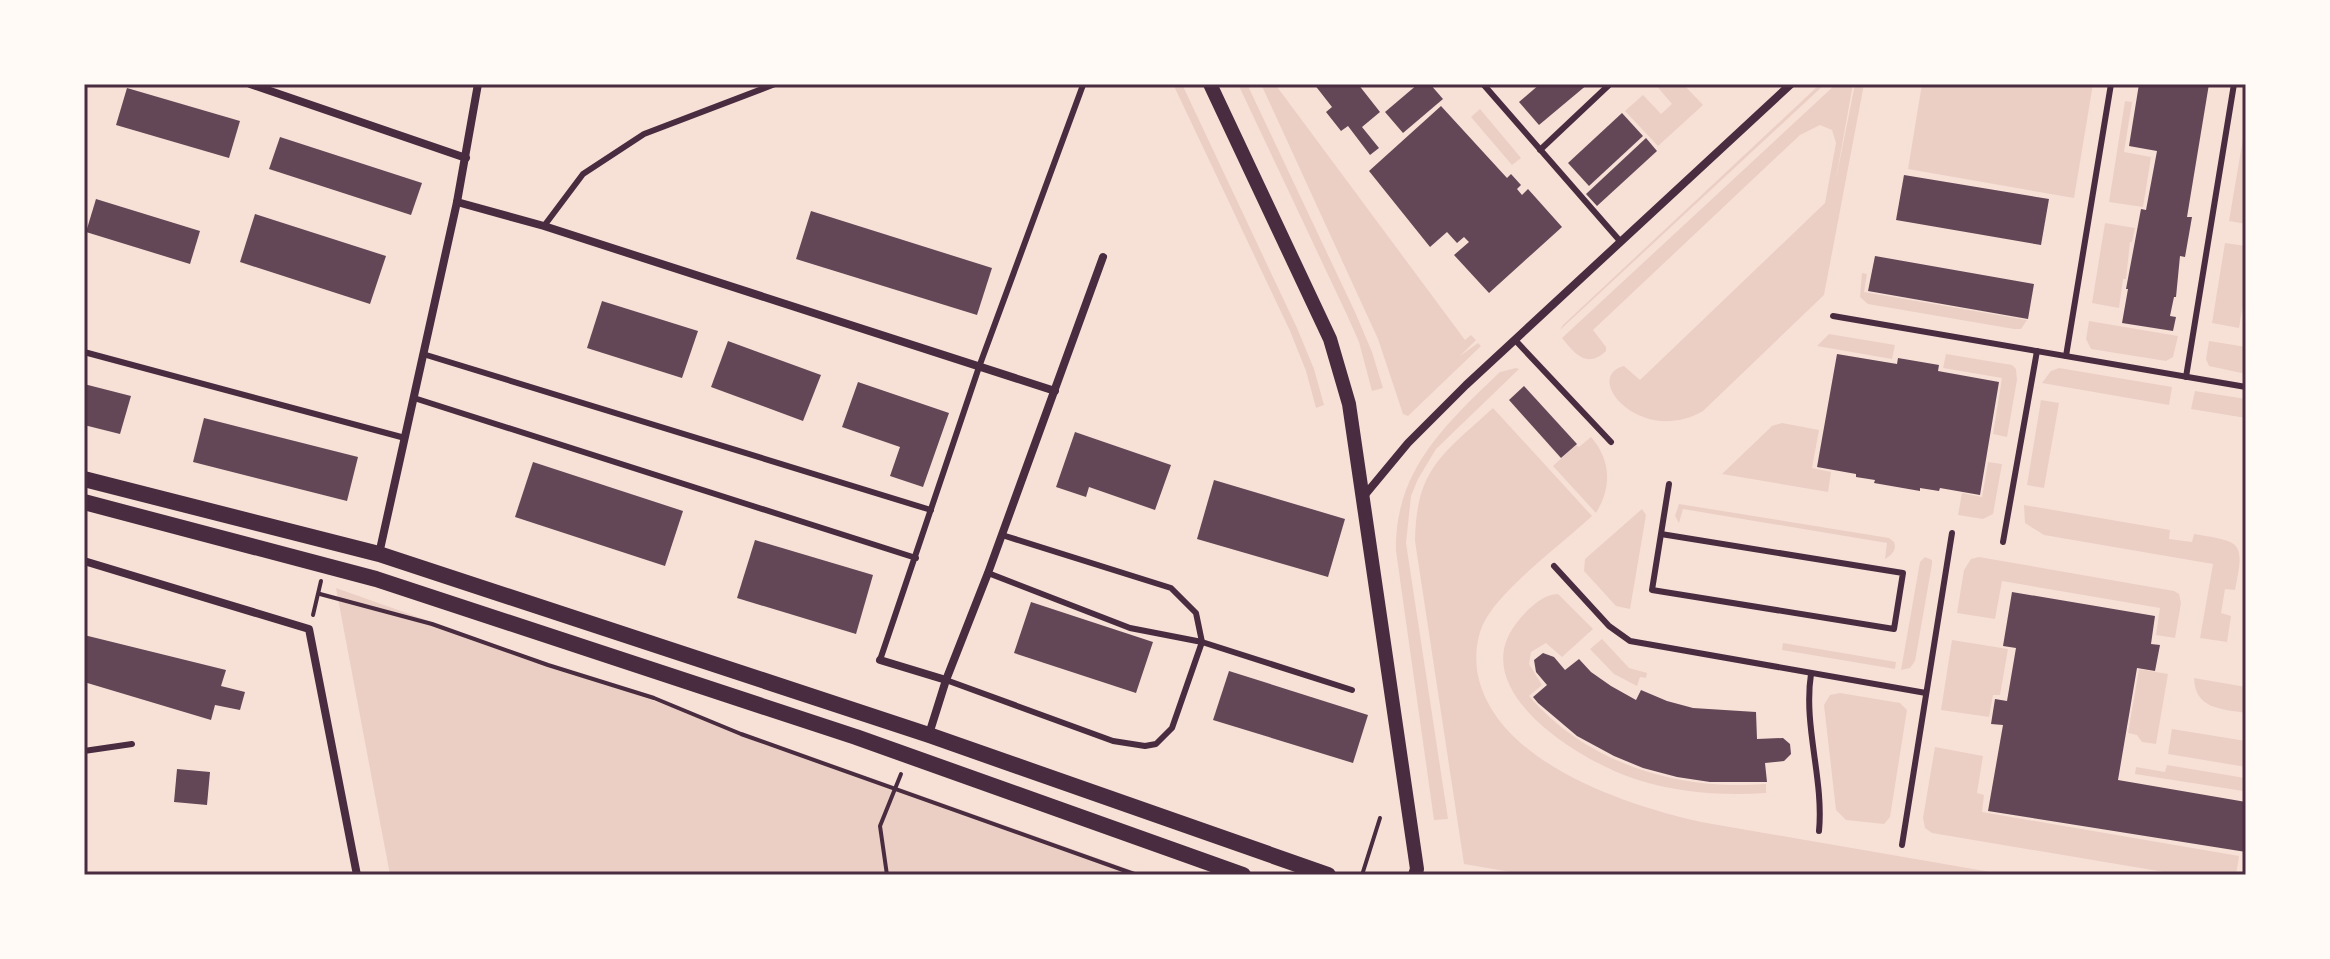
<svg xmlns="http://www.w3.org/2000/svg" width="2330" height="959" font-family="'Noto Serif',serif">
	<rect width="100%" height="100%" fill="#f7e1d7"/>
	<g fill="#ebcfc5">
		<path d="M1173,84H1182L1297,328L1314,369L1324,405L1316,408L1306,371L1290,331Z"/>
		<path d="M1238,84H1247L1355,312L1372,352L1383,388L1372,391L1359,342L1347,315Z"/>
		<path d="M1261,84H1275L1465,340L1471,335L1476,340L1460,356L1478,343L1481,346L1408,416L1403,414L1378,339Z"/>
		<path d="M1655,84H1683L1703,105L1658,146L1625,111L1643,95L1661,114L1672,104Z"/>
		<path d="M1820,84H1825L1560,330L1563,325Z"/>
		<path d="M1836,84H1853L1835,184L1855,84H1864L1824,295L1703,411C1641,447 1581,377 1624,366L1640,380L1825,203L1836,143L1832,130L1820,125L1800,135L1593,330L1606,347V351C1587,369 1575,354 1562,338Z"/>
		<path d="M1922,84H2093L2074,198L1908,169Z"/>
		<path d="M2125,101L2132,102L2124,152L2151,157L2143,207L2109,202Z"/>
		<path d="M1480,109L1521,158L1512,165L1471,117Z"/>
		<path d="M2246,121V224L2229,221Z"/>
		<path d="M2105,223L2135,228L2132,242H2130L2126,279H2123L2119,308L2092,303Z"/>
		<path d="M2225,243L2246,246V299H2244L2239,328L2212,323Z"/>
		<path d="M1862,273L1867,274L1864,292L2027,320L2021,329H2014L1868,304L1860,297Z"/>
		<path d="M2089,321L2178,336L2173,357L2166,361L2091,349L2086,339Z"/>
		<path d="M1829,334L1895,345L1892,359L1817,346Z"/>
		<path d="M2209,341L2246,347V374L2209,366L2206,359Z"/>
		<path d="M1946,354L2012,365L2016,369L2017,380L2007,437L1993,434L2002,378L1943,368Z"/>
		<path d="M1516,368L1519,369L1436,449L1418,479L1411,496L1406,543L1448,819L1434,820L1396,551C1394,470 1447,423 1500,372Z"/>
		<path d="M2059,368L2172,387L2169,405L2042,383L2051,371Z"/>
		<path d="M2195,391L2246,399V418L2191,409Z"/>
		<path d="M2041,400L2059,403L2044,488L2027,485Z"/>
		<path d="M1493,408L1592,516C1562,544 1507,584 1487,617C1477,633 1475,652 1477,670C1491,761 1625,805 1701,822L2008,875H1528L1464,864L1415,541C1416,468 1443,454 1493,408Z"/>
		<path d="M1782,423L1819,430L1812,468L1831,472L1828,492L1722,474L1772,426Z"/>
		<path d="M1591,437C1611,460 1612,487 1596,513L1553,466L1576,445L1579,447Z"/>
		<path d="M1988,462L2002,464L1993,514L1983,519L1958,515L1962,493L1982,497Z"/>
		<path d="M1679,504L1889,538L1894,542C1897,550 1892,555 1885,559L1887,543L1683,509L1679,523L1675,516Z"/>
		<path d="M2024,505L2170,530L2169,539L2192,542L2194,534C2242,542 2245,541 2235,590L2225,589L2221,613L2231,616L2227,642L2200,638L2213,564L2044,535L2025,523Z"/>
		<path d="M1642,509L1646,515L1630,609L1616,606L1584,571L1585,559Z"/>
		<path d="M1925,557L1932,560V564L1915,661L1910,668L1901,670L1920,562Z"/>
		<path d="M1979,557L2174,591L2179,594L2181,603L2175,638L2156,635L2160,608L2002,581L1995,619L1957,613L1964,570L1971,559Z"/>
		<path d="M336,588L1145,875H390Z"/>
		<path d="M1558,594L1593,629L1562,657L1546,643L1531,652L1529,664L1542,685L1529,696C1587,764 1679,791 1766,784V793C1723,796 1680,793 1638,780C1586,764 1465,693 1515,625C1525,612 1541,594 1558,594Z"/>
		<path d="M1602,639L1629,668L1647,673L1646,678L1640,677L1637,686L1614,674L1590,649Z"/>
		<path d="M1952,640L2008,649L2000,695H1993L1989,717L1941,710Z"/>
		<path d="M1783,643L1896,662L1895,669L1782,650Z"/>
		<path d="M2139,669L2168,674L2156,744L2142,742L2137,735L2128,733Z"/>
		<path d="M2194,678L2246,687V713C2221,709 2195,709 2194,678Z"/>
		<path d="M1840,693L1900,703L1907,710L1890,817L1884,824L1846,820L1836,810L1824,705L1830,695Z"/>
		<path d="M2172,729L2246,741V767L2168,754Z"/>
		<path d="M1935,747L1983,756L1977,793L1984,795L1982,812L2239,856L2236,875H2182L1932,833L1925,828L1923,818Z"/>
		<path d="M2167,765L2245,778L2243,791L2135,774L2136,767L2165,772Z"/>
	</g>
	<g fill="#644757">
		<path d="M1314,84H1358L1380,112L1362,127L1379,148L1370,155L1348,126L1341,131L1326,112L1332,107Z"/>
		<path d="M1418,84H1430L1443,99L1403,133L1385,112Z"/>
		<path d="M1540,84H1588L1539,125L1519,102Z"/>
		<path d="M2139,84H2209L2187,217H2192L2185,257L2180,256L2176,297H2174L2170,316L2176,317L2173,331L2122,323L2128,289H2126L2141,209L2146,210L2157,151L2129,146Z"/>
		<path d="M127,88L240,121L229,158L116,125Z"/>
		<path d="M1441,106L1507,178L1511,174L1521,185L1517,189L1522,195L1528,189L1562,227L1489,293L1454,255L1469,242L1464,237L1457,243L1447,232L1430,247L1369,171Z"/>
		<path d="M1622,113L1643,136L1589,186L1568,163Z"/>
		<path d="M280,137L422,183L411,215L269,169Z"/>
		<path d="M1646,138L1657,151L1597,206L1586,194Z"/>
		<path d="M1904,175L2049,199L2041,245L1896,220Z"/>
		<path d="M96,199L200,231L190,264L86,232Z"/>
		<path d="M811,211L992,268L977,315L796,259Z"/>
		<path d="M255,214L386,256L370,304L240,262Z"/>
		<path d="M1875,256L2034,284L2028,319L1868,291Z"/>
		<path d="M602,301L698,331L682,378L587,348Z"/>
		<path d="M728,341L821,375L803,421L711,387Z"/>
		<path d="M1837,354L1897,364L1898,358L1939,365L1938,371L1999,382L1980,495L1940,488L1939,491L1920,488V491L1874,483L1875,480L1856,477V474L1817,467Z"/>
		<path d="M858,382L949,413L923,487L890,476L900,447L842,427Z"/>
		<path d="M84,384L131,396L120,434L84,425Z"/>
		<path d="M1524,386L1577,444L1561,458L1509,400Z"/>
		<path d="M204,418L358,457L347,501L193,462Z"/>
		<path d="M1075,432L1171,465L1155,510L1089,487L1086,497L1056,487Z"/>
		<path d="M533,462L683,511L665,566L515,517Z"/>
		<path d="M1214,480L1345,519L1328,577L1197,539Z"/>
		<path d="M755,540L873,575L856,634L737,598Z"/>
		<path d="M2012,592L2155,616L2151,644L2160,645L2155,671L2137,668L2118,780L2246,802V852L1988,811L2003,725L1991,724L1995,699L2007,701L2016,648L2003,646Z"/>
		<path d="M1031,602L1153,642L1136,693L1014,653Z"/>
		<path d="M84,635L226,670L221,686L245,692L240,710L215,705L211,720L84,682Z"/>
		<path d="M1543,653L1554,657L1565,670L1579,659L1591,672L1611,686L1636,700L1641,690L1667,701L1693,708L1756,712L1757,739L1783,738L1790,744L1791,754L1784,761L1765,763L1767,782H1710L1677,777L1643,768L1614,756L1577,736L1538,703L1533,697L1547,685L1536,672L1534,660Z"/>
		<path d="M1229,671L1368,715L1353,763L1213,720Z"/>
		<path d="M177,769L210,772L207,805L174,802Z"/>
	</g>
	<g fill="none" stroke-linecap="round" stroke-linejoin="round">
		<g stroke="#4a2c40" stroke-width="4">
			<path d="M320,594L432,624L548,665L654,698L741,734L1137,875"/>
			<path d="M313,615L321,581"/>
			<path d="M887,875L880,826L901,774"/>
			<path d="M1362,875L1380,818"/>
		</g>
		<g stroke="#4a2c40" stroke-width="6">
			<path d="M1483,84L1620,241"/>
			<path d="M1540,150L1610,84"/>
			<path d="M544,226L583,174L644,134L775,84"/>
			<path d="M1833,316L2246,387"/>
			<path d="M1516,341L1611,442"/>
			<path d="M84,352L405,438"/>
			<path d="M423,354L931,510"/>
			<path d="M2066,356L2111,84"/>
			<path d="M2186,377L2234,84"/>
			<path d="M414,398L916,558"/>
			<path d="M1661,534L1903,573L1894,629L1652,590L1669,484"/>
			<path d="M2003,542L2037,351"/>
			<path d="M1554,566L1609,626L1630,641L1926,693"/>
			<path d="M988,573L1130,628L1202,642L1352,690"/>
			<path d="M880,660L979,367L1083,85"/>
			<path d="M1811,674C1803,726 1824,779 1819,831"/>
			<path d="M946,680L1113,741L1145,746L1156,744L1172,728L1202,642L1196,613L1171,588L1002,535"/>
			<path d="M84,751L132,744"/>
			<path d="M1902,845L1952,533"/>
		</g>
		<g stroke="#4a2c40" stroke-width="8">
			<path d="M250,84L466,158"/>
			<path d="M457,202L544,226L1055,391"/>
			<path d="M1364,496L1408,443L1466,385L1791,84"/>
			<path d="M379,554L457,202L478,84"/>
			<path d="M84,561L309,629L357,875"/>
			<path d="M880,660L946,680"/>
			<path d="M929,734L946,680L988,573L1103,257"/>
		</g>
		<path stroke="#4a2c40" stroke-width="14" d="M1210,84L1330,339L1349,404L1417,869L1415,875"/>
		<g stroke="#4a2c40" stroke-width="16">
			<path d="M84,479L379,554L929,735L1328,875"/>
			<path d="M84,502L376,579L856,737L1243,875"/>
		</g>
	</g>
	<rect width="2330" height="959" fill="none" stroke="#fffaf5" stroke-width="172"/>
	<rect x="86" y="86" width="2158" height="787" fill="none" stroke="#4a2c40" stroke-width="3"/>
</svg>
